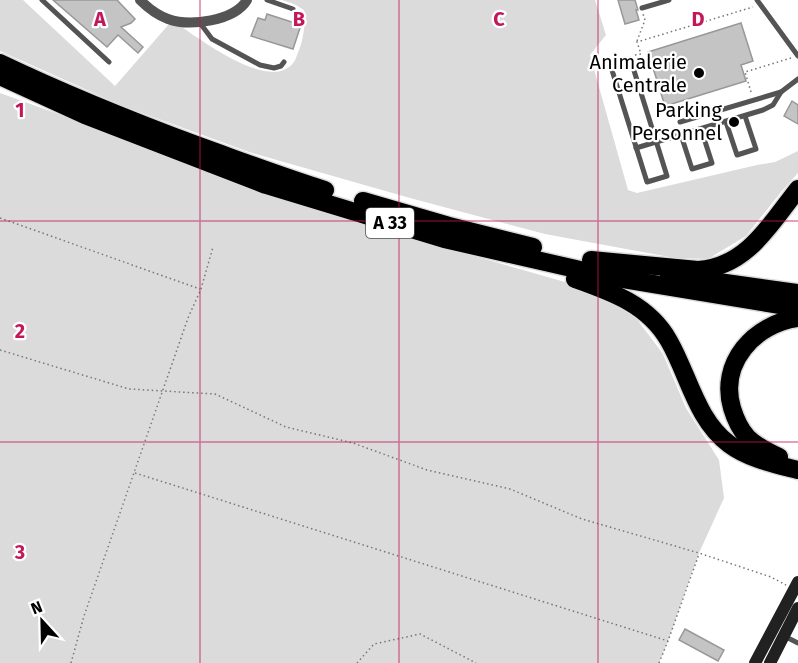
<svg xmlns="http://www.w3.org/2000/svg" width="798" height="663" font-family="'Fira Sans',sans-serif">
	<rect width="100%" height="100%" fill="#fff"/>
	<g fill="#dbdbdb">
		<path d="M0,0H23L115,86L170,23C181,24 189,33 198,38C217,51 274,89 293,63C295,61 296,58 297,55C303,42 306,24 304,10L294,4L282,0H595L606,35L590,55L628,190L637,193L757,165L775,162L798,151V173L781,192L746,236L708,259L675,258L545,234L410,198L249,152L123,106L0,51Z"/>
		<path d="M0,93L366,225L579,286L614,303L636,318L663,354L686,408L719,460L724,498L699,553L668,641L659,663H0Z"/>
	</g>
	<g fill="#c4c4c4" stroke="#989898" stroke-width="1.5">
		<path d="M53,0H117L135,19L131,23L121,27L143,47L138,53L118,35L107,47Z"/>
		<path d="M618,0H635L638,10H636L639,20L625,24Z"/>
		<path d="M267,14L301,25L293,49L251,36L258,18L265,20Z"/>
		<path d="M741,23L753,61L741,65L746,81L665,106L648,52Z"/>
		<path d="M792,101L798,105V124L784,116Z"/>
		<path d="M685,629L724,650L718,661L679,640Z"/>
	</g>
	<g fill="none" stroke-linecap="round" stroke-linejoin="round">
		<defs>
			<g id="motorway">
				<path d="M0,63C65,94 132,121 199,146C241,161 283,177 325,190"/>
				<path d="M0,76L85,115L266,185L444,239L611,277L798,308"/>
				<path d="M363,201L449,226L533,247"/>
				<path d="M591,260L698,270C747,267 771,223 798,189"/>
				<path d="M669,275L798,293"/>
				<path d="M575,279C612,292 649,305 669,341C689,376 696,419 729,444C749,459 775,464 798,470"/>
				<path d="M779,457C768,452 756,446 747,437C740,429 735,418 732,408C719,363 754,324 798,318"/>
			</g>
		</defs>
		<use href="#motorway" stroke="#dbdbdb" stroke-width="21"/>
		<g stroke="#767676" stroke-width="1.5" stroke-dasharray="1.5 3" stroke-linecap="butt">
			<path d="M637,41L645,20L643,14"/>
			<path d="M635,55L641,54L637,42L753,7"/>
			<path d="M751,92L745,72L791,58"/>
			<path d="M0,218L200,289"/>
			<path d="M0,350L129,389L215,394L286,427L353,443L427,470L510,489L582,519L699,553L771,577L786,585"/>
			<path d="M135,473L668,641"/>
			<path d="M71,663L84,616L188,318L201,289L213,247"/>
			<path d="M357,663L374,644L420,634L476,663"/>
			<path d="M659,663L668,641L699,554"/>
		</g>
		<g stroke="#545454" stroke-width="5">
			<path d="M42,0L109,62"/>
			<path d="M267,0L293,9"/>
			<path d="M757,0L798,56"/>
			<path d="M642,8L669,0"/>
			<path d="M200,23L212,39L260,65L274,68L281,66L284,62"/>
			<path d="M631,61L667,176L647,182L611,67Z"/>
			<path d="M680,122L781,92"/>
			<path d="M726,122L737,155L756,149L745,116"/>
			<path d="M681,135L692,169L712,163L701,129"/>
			<path d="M636,148L763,110L773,105L781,92L798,79"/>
			<path d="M784,636L798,643"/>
		</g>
		<path stroke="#545454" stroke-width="10" d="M140,0C148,8 157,15 168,19C190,27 234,21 247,0"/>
		<g stroke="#212121" stroke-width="12">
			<path d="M755,663L798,582"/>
			<path d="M770,663L798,608"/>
		</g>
		<use href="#motorway" stroke="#000" stroke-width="18"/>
	</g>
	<path fill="none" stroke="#c2185b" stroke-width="1.5" stroke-opacity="0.55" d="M200,0V663M399,0V663M598,0V663M0,221H798M0,442H798"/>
	<g fill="#000" stroke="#fff" stroke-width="2">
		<circle cx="699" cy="73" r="6"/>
		<circle cx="734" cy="122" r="6"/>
	</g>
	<g text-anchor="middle" stroke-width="4.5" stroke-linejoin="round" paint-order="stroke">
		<rect fill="#fff" stroke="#4c4c4c" stroke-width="1.5" x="366" y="208" width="48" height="30" rx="4.5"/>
		<g font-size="18" font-weight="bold" fill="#000">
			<text x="390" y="229">A 33</text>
		</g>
		<g font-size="20" fill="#000" stroke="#fff" text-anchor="end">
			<text x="687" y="69">Animalerie<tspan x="687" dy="23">Centrale</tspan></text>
			<text x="722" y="117">Parking<tspan x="722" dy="23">Personnel</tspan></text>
		</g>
	</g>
	<g font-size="20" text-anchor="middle" font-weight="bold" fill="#c2185b" stroke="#fff" stroke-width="4.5" stroke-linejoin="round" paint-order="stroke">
		<text x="100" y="26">A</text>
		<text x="299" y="26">B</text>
		<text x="499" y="26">C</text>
		<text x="698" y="26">D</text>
		<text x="20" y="117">1</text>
		<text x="20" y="338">2</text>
		<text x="20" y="559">3</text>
	</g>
	<g transform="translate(42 621) rotate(338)" stroke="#ffffff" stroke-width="4.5" paint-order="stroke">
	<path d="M0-4.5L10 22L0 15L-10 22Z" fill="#000000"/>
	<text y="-9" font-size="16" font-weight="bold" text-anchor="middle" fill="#000000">N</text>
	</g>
</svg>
